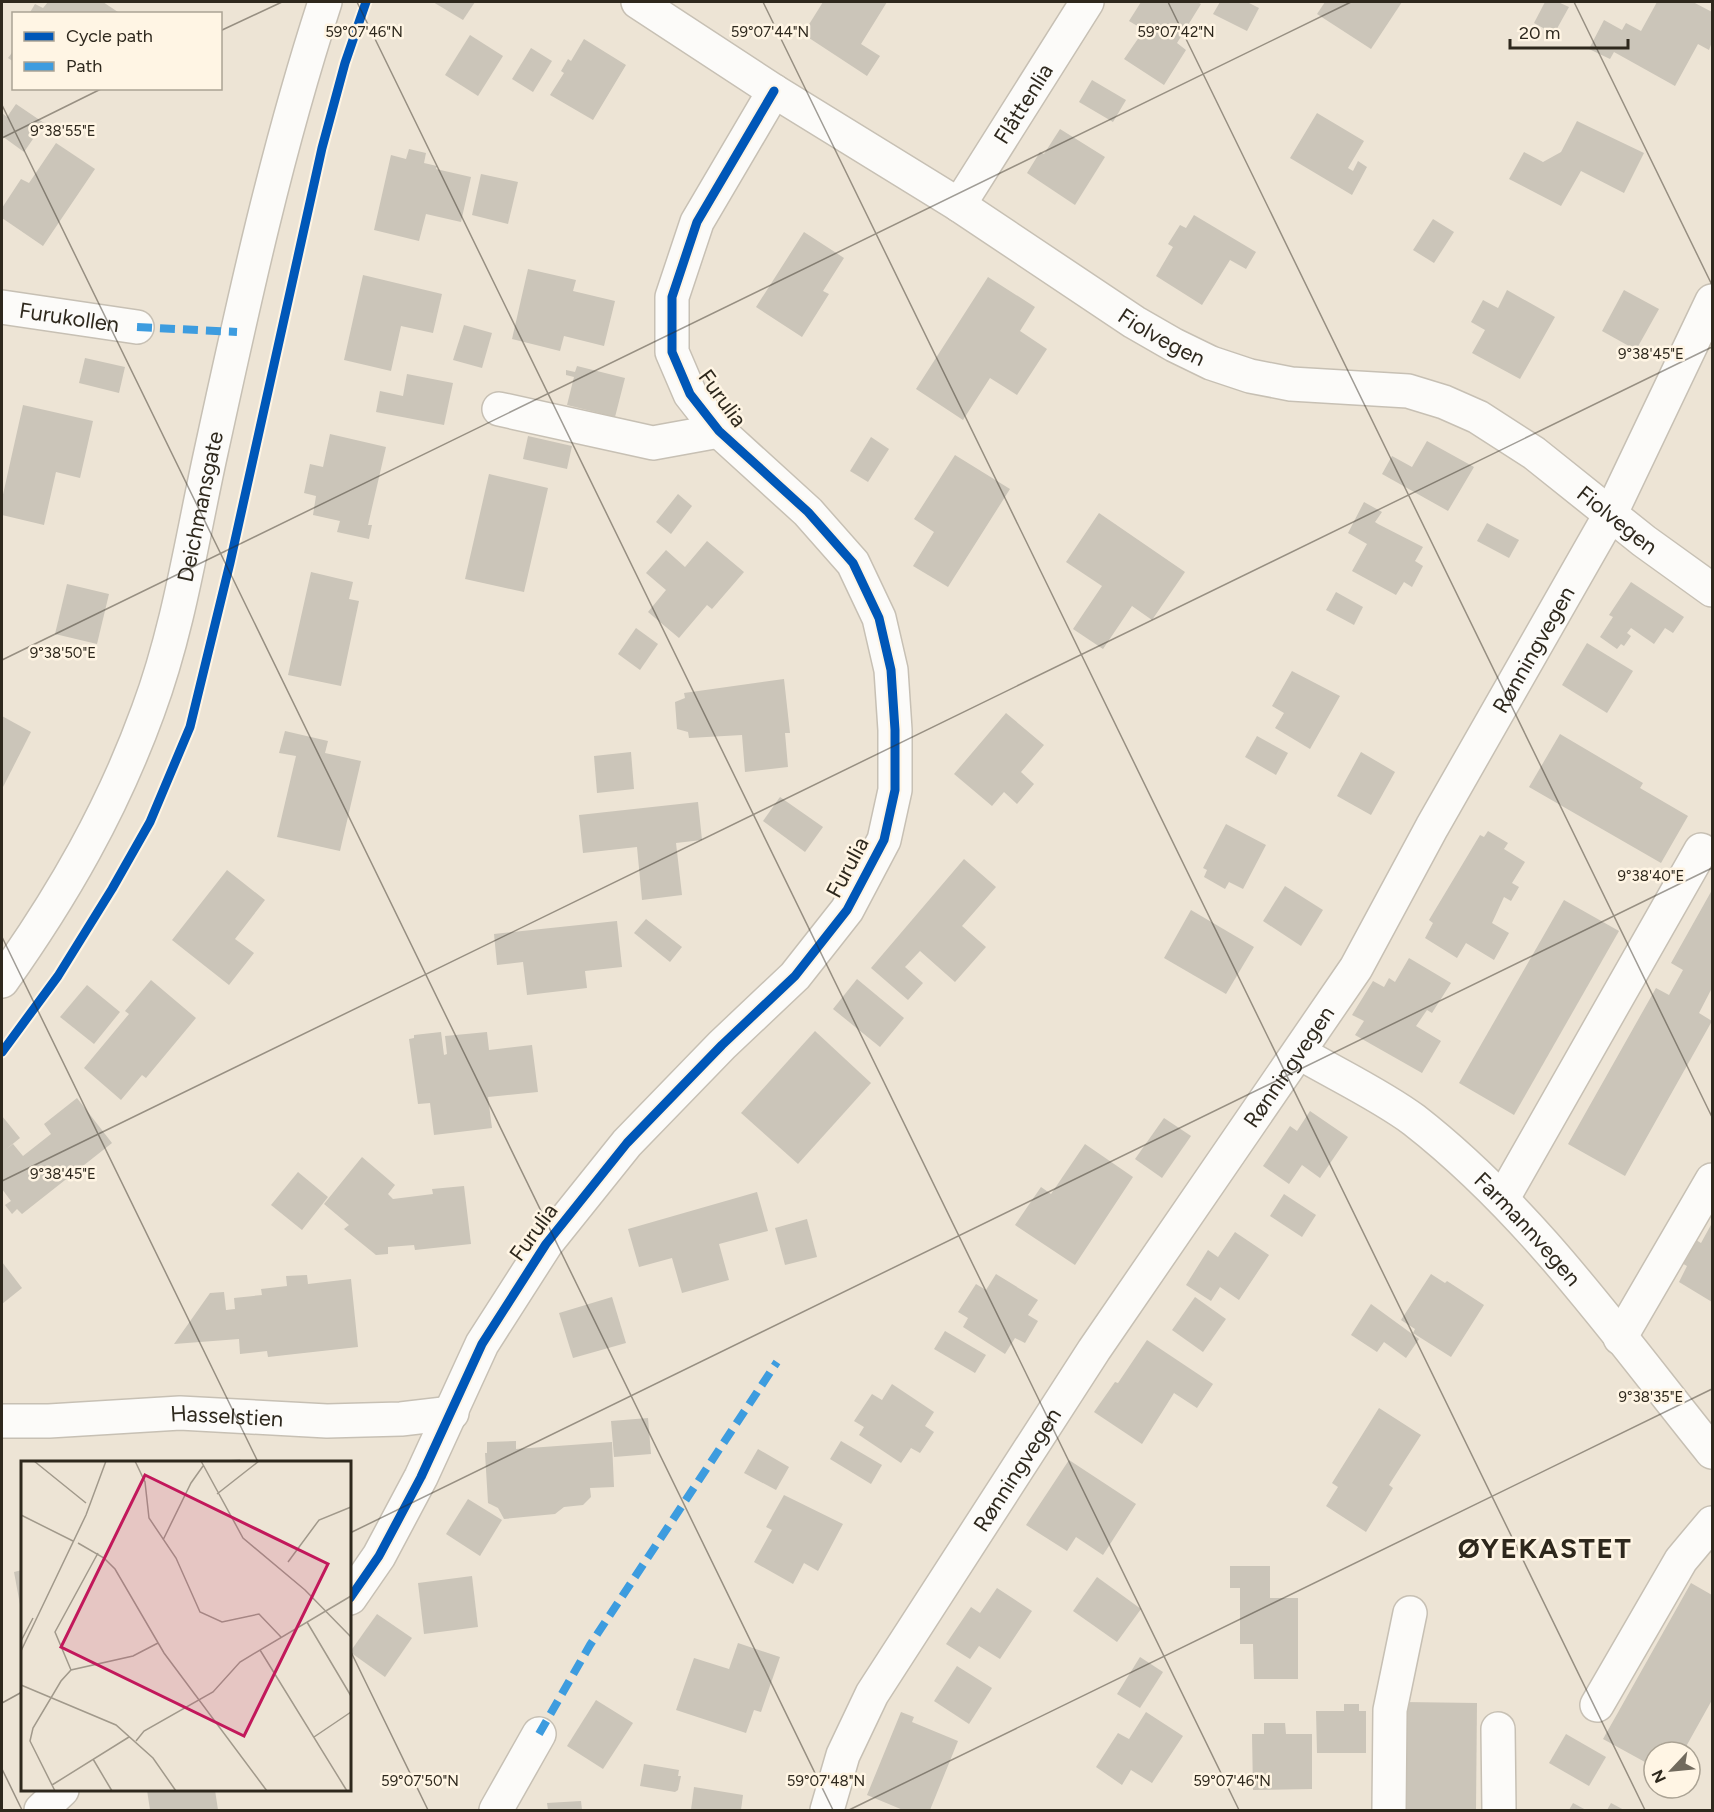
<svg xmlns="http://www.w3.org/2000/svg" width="1714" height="1812" font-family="Figtree,sans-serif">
	<rect width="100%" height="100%" fill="#ede4d5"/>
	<g fill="#cbc5b9">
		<path d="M48,2H103L121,14H29L35,4L43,8Z"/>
		<path d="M433,2H475L463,20Z"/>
		<path d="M823,2H887L861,44L880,56L867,76L803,34Z"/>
		<path d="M1141,2H1197L1201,4L1177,43L1186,50L1164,85L1124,59L1144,30L1129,21Z"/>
		<path d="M1220,2H1247L1259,8L1247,31L1213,14Z"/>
		<path d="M1325,2H1402L1371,49L1317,14Z"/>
		<path d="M1545,2H1558L1569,7L1554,34L1534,23Z"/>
		<path d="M1657,2H1693L1712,12V42L1709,50L1698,44L1675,86L1614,52L1610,59L1589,49L1604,20L1622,30L1626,23L1641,31Z"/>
		<path d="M470,35L503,56L478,96L445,75Z"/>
		<path d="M584,39L626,65L593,120L550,95L564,73L561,71L568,59L571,61Z"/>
		<path d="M531,48L552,61L533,92L512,79Z"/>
		<path d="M14,50V62L8,58Z"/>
		<path d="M1092,80L1126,100L1113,122L1079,102Z"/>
		<path d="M16,104L44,123L24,152L2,136V113L7,117Z"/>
		<path d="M1317,113L1364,141L1348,168L1353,171L1358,161L1367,167L1352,195L1290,158Z"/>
		<path d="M1577,121L1644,153L1624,193L1581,171L1561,206L1509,179L1524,152L1543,162L1561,152Z"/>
		<path d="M1060,129L1105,157L1075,205L1027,173L1040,152L1044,154Z"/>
		<path d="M56,143L95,169L43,246L2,218V208L21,179L29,183Z"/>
		<path d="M409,149L426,153L424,163L437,166L436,169L471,177L461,222L426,214L419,241L374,230L391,155L406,159Z"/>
		<path d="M481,174L518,182L508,224L472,215Z"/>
		<path d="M1194,215L1256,252L1246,269L1230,260L1202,305L1156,276L1173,247L1168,244L1180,225L1186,228Z"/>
		<path d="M1433,219L1454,232L1434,263L1413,250Z"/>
		<path d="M804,232L844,258L823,291L829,294L802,337L756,307Z"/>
		<path d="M528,269L576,280L573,291L615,301L604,346L564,336L560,351L512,339Z"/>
		<path d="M363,275L442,294L433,333L401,326L391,371L344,360Z"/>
		<path d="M988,277L1035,307L1020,331L1047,349L1017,395L990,378L963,420L916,389Z"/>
		<path d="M1507,290L1555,317L1520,379L1472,353L1485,330L1471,322L1483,300L1498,308Z"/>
		<path d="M1624,290L1659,309L1636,350L1602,331Z"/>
		<path d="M464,325L492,333L482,368L453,360Z"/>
		<path d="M85,358L125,367L119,393L79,383Z"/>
		<path d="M577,366L625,378L615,417L567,405L574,377L566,375V370L575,372Z"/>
		<path d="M407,374L453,383L444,425L376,412L380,391L403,396Z"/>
		<path d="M23,405L93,421L80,478L56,472L44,525L2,515V499Z"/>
		<path d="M330,434L386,447L368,525H372L369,539L337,532L340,521L313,515L316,496L304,493L310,464L323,467Z"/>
		<path d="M528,436L572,446L567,469L523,459Z"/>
		<path d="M871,437L889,449L868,482L850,471Z"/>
		<path d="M1427,441L1474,467L1448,511L1382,474L1392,456L1412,467Z"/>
		<path d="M955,455L1010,489L948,587L913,566L934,532L914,519Z"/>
		<path d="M489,474L548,488L524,592L465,579Z"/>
		<path d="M678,494L692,506L671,534L656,522Z"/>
		<path d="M1364,502L1382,512L1375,522L1378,524L1423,547L1415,561L1423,566L1412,587L1404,582L1396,595L1352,571L1367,544L1348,533Z"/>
		<path d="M1099,513L1185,572L1152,620L1132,606L1103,649L1073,629L1102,586L1066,562Z"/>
		<path d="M1487,523L1519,540L1509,558L1477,541Z"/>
		<path d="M707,541L744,572L712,609L707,605L679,638L648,612L666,590L646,573L666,550L685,567Z"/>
		<path d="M311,572L353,582L349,599L359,601L341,686L288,675Z"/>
		<path d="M1631,582L1684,617L1673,633L1665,628L1654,644L1631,628L1627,633L1631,636L1624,646L1621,644L1617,649L1600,637L1613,617L1609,615Z"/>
		<path d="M67,584L109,594L97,644L55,634Z"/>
		<path d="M1336,592L1363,607L1354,625L1326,610Z"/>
		<path d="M636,628L658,644L640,670L618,654Z"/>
		<path d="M1587,643L1633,671L1607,713L1562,685Z"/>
		<path d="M1292,671L1340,696L1310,749L1275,728L1284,713L1272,706Z"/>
		<path d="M784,679L790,733H785L788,767L745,772L742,735L689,738L688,732L677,729L675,702L685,698L684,693Z"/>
		<path d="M1006,713L1044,745L1021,772L1034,784L1017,804L1004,792L992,806L954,774Z"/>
		<path d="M2,716L31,732L2,789Z"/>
		<path d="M285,731L328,741L325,753L361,761L340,851L277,837L296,756L279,753Z"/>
		<path d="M1560,734L1643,783L1640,788L1688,816L1661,863L1529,787Z"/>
		<path d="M1257,736L1288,753L1276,775L1245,757Z"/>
		<path d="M631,752L634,789L597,793L594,756Z"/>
		<path d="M1361,752L1395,772L1371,815L1337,796Z"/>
		<path d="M780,797L823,827L805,852L763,821Z"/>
		<path d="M698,802L702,840L676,843L682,895L642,900L637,847L583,853L579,815Z"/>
		<path d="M1226,824L1266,845L1243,889L1229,882L1225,889L1204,877L1207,870L1203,868Z"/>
		<path d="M1488,831L1508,843L1504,849L1525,862L1512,883L1519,887L1511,901L1504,897L1492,923L1509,933L1494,960L1466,943L1457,958L1425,938L1433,923L1429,920L1480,835L1484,837Z"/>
		<path d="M964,859L996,887L962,926L986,947L955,982L920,951L905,967L923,983L908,1000L871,968Z"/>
		<path d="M227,870L265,900L235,939L254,953L229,985L172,940Z"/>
		<path d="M1285,886L1323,910L1301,946L1263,921Z"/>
		<path d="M1712,890V988L1699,1013L1712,1021L1625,1176L1568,1144L1656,988L1669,995L1683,970L1671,963Z"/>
		<path d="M1564,900L1619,931L1514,1115L1459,1083Z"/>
		<path d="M1191,910L1254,947L1226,994L1164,958Z"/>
		<path d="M646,919L682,947L670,962L634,933Z"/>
		<path d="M617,921L622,967L585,971L587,988L527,995L523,962L497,965L494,934Z"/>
		<path d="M1409,958L1451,983L1432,1013L1427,1010L1416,1026L1441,1041L1422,1073L1355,1035L1364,1021L1352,1015L1373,981L1384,987L1389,978L1395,982Z"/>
		<path d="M857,979L904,1018L880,1047L833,1009Z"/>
		<path d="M151,980L196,1018L146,1078L142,1075L121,1100L84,1068L129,1014L125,1011Z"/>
		<path d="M87,985L120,1012L94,1044L60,1017Z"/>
		<path d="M815,1031L871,1083L798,1164L741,1113Z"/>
		<path d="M441,1032L444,1055L447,1054L445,1036L487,1032L489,1050L532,1045L538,1092L488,1097L492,1128L434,1135L430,1103L418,1104L409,1039L414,1038V1035Z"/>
		<path d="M77,1098L112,1143L22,1214L17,1209L12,1214L5,1205L11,1201L2,1189V1116L20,1138L4,1151L13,1144L23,1156L51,1134L44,1124Z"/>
		<path d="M1310,1111L1348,1137L1320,1178L1302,1165L1289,1184L1263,1166L1290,1126L1297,1131Z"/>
		<path d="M1164,1118L1191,1136L1162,1178L1135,1159Z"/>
		<path d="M1085,1144L1133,1177L1075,1265L1015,1225L1041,1187L1051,1194Z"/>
		<path d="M362,1157L395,1185L388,1194L393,1199L433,1194L432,1189L464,1186L471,1244L415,1250L414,1245L388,1247V1254L376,1255L344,1229L349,1225L324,1204Z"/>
		<path d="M298,1172L328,1197L302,1230L271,1205Z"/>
		<path d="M757,1192L768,1231L719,1244L729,1280L682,1293L672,1258L639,1267L628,1229Z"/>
		<path d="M1284,1194L1316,1215L1302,1237L1270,1216Z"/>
		<path d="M807,1219L817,1257L785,1265L775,1228Z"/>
		<path d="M1712,1223V1302L1679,1282L1687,1266L1678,1261L1691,1237L1701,1243Z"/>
		<path d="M1235,1232L1269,1255L1239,1300L1220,1287L1211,1301L1186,1285L1208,1250L1218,1257Z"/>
		<path d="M2,1262L22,1288L2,1304Z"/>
		<path d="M996,1274L1038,1300L1028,1315L1038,1321L1025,1343L1015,1338L1005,1354L963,1327L968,1318L958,1312L976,1284L986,1290Z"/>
		<path d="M1431,1274L1445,1283L1447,1281L1484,1305L1451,1357L1413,1333L1415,1329L1401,1320Z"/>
		<path d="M307,1275L308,1284L351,1279L358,1347L268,1357L267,1351L240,1354L239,1339L174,1344L210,1293L224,1292L226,1310L235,1309L234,1298L262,1295L261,1289L287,1286L286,1276Z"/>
		<path d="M612,1297L626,1343L573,1358L559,1313Z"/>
		<path d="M1195,1297L1226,1319L1203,1352L1172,1330Z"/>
		<path d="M1371,1304L1419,1339L1406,1358L1384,1342L1377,1352L1351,1335Z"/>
		<path d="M945,1331L986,1355L975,1373L934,1349Z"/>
		<path d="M1147,1340L1213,1384L1197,1408L1174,1393L1142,1444L1094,1412L1115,1382L1118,1383Z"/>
		<path d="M892,1384L934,1412L925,1426L934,1432L920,1453L911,1448L901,1463L859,1435L864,1427L854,1421L872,1394L882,1400Z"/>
		<path d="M1379,1408L1421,1435L1389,1485L1393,1488L1366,1532L1326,1506L1338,1487L1332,1483Z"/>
		<path d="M648,1418L651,1454L614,1457L611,1421Z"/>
		<path d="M516,1441V1449L612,1442L614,1487L590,1488L591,1497L583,1505L564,1507L555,1514L504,1519L498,1508L488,1503L485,1453H487V1442Z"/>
		<path d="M841,1441L882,1465L871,1484L830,1459Z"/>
		<path d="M758,1449L789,1467L776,1490L744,1473Z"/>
		<path d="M240,1459L241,1462H219V1461Z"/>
		<path d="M1069,1460L1136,1504L1103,1555L1076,1537L1067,1551L1026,1525Z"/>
		<path d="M784,1495L843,1524L818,1571L804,1563L793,1584L754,1562L772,1530L766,1527Z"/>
		<path d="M468,1499L502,1520L480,1556L446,1534Z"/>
		<path d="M1230,1566H1270V1598H1298V1679H1254L1253,1644H1240V1588H1230Z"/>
		<path d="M22,1570V1610H21L14,1572Z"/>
		<path d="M472,1576L478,1627L424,1634L418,1583Z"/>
		<path d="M1097,1577L1141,1609L1117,1642L1073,1611Z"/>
		<path d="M1691,1583L1712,1595V1700L1683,1752H1654V1767L1603,1739Z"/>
		<path d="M997,1588L1032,1611L1000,1659L979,1646L970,1659L946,1644L971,1607L980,1613Z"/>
		<path d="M377,1614L412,1638L385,1677L350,1652Z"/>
		<path d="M738,1643L780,1657L761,1712L754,1710L746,1733L676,1710L694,1658L729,1669Z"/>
		<path d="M1140,1657L1163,1672L1140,1708L1117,1694Z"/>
		<path d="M957,1666L992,1688L969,1724L934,1701Z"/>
		<path d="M596,1700L633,1723L603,1769L567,1746Z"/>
		<path d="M1404,1702L1477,1703L1476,1810H1403Z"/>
		<path d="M1344,1704H1359V1711H1366V1753H1317L1316,1711H1344Z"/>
		<path d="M901,1712L914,1717L912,1722L958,1741L930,1810H903L867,1795Z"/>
		<path d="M1146,1712L1183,1736L1152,1783L1131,1770L1122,1785L1096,1767L1118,1733L1129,1739Z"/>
		<path d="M1264,1723H1285L1286,1734H1312V1789L1253,1790L1252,1734H1264Z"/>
		<path d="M1566,1734L1606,1757L1589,1786L1549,1763Z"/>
		<path d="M644,1764L679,1770L678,1776H681L678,1790L675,1792L640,1786Z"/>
		<path d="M694,1787L743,1795L741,1810H691Z"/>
		<path d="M147,1790H215L218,1810H150Z"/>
		<path d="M581,1801L582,1810H548L547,1803Z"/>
		<path d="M1573,1803L1586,1810H1569Z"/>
		<path d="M1611,1803L1624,1810H1607Z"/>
	</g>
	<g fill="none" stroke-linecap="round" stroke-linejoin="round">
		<defs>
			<g id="minor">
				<path id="s1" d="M638,2L774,91L959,205L1134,322L1174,345L1211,363L1250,376L1291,384L1408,391L1444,402L1478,417L1534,453L1644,541L1712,590"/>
				<path id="s2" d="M959,205L1087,2"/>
				<path id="s3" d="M2,307L137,327"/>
				<path d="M499,409L653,443L719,431"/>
				<path id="s4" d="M2,981C63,895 112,810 148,711C179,628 192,538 211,452C244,300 277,149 325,2"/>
				<path id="s5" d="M1300,1053C1336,1074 1382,1096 1414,1120C1532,1212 1619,1337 1712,1452"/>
				<path d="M1503,1198L1701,850"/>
				<path d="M1620,1338L1712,1180"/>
				<path id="s6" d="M2,1421H49L180,1413L327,1421L401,1419L452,1413"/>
				<path d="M350,1598L379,1556L421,1477L482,1344L546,1244L627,1143L722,1045L795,976L847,910L884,840L895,790V730L891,670L879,618L853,563L808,512L719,431L690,394L672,352V297L697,222L774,91"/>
				<path d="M1597,1705L1681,1560L1712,1523"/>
				<path d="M1498,1729L1499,1810"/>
				<path d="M41,1810L62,1790"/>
				<path d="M496,1810L539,1734"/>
				<path id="s7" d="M827,1810L843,1755L872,1694L1094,1350L1356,968L1432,827L1610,515L1712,301"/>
				<path d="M1389,1810L1390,1710L1410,1613"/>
			</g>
		</defs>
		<use href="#minor" stroke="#c7c0b4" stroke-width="36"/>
		<use href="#minor" stroke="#fcfbf9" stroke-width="33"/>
		<g stroke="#3d9cdf" stroke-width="8" stroke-dasharray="15 8" stroke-linecap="butt">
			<path d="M137,327L237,332"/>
			<path d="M539,1734L590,1645L777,1362"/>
		</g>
		<defs>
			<g id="cycleway">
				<path d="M2,1052L58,976L112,889L150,822L190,727L230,563L322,148L345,63L366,2"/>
				<path d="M350,1598L379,1556L421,1477L482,1344L546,1244L627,1143L722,1045L795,976L847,910L884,840L895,790V730L891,670L879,618L853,563L808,512L719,431L690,394L672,352V297L697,222L774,91"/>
			</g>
		</defs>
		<use href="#cycleway" stroke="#fff5e4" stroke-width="13"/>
		<use href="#cycleway" stroke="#0057b8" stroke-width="9"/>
	</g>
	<path fill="none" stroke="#2e281d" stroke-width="1.5" stroke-opacity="0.45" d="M357,2L1239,1810M763,2L1645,1810M1168,2L1712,1117M1574,2L1712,285M220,31L282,2M2,105L833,1810M2,138L103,88M2,660L1351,2M2,937L258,1462M2,1181L1712,347M350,1533L1712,868M350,1650L428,1810M2,1703L22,1692M2,1769L22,1810M849,1810L1712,1389"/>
	<g text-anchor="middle" stroke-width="5" stroke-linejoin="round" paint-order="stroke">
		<g font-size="22" fill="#2e281d" stroke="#fff5e4">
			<text dy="8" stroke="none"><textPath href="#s2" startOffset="120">Flåttenlia</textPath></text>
			<text dy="8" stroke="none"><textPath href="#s3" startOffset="68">Furukollen</textPath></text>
			<text dy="8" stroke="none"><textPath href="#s1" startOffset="622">Fiolvegen</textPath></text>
			<text transform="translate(723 398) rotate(54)" y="8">Furulia</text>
			<text dy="8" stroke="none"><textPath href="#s4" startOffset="519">Deichmansgate</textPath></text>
			<text dy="8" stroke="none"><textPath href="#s1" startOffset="1126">Fiolvegen</textPath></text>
			<text dy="8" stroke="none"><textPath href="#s7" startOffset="1362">Rønningvegen</textPath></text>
			<text transform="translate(847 867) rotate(-62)" y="8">Furulia</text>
			<text dy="8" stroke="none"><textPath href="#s7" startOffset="878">Rønningvegen</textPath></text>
			<text dy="8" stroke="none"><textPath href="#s5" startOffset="290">Farmannvegen</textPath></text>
			<text transform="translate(533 1232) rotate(-54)" y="8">Furulia</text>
			<text dy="8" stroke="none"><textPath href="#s6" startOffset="225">Hasselstien</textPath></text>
			<text dy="8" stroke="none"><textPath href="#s7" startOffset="392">Rønningvegen</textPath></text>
		</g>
		<g font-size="28" font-weight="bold" letter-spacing="1.5" fill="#2e281d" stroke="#fff5e4">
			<text x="1545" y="1558">ØYEKASTET</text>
		</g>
	</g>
	<g transform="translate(21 1461)">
		<rect width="330" height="330" fill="#ede4d5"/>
		<path fill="none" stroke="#a1998b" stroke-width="1.5" d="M13,0L65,42M114,0L124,21L128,57L155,97L179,151L201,161L238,153L260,176M180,0L222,77L284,129L330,176M196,33L238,0M0,54L52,80M142,79L170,22L182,5M57,82L83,97L94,108L143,192L246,330M267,101L298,59L330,46M286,161L330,235M0,180L12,157M239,189L326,330M0,190L65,54L85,0M50,209L34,171L77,92M0,224L95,264L132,297L155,330M293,276L330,251M115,280L123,270L192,231L219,201L330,135M72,298L91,330M31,324L108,276M34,330L9,280L12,267L40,220L50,209L112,195L137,182"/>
		<path fill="#c2185b" fill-opacity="0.15" stroke="#c2185b" stroke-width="3" d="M124,14L307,103L223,275L40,186Z"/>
		<rect width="330" height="330" fill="none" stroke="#2e281d" stroke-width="3"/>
	</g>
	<g font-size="15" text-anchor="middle" fill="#2e281d" stroke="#fff5e4" stroke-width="5" stroke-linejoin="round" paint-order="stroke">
		<text x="364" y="37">59°07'46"N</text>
		<text x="770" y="37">59°07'44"N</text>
		<text x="1176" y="37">59°07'42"N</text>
		<text x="63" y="136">9°38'55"E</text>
		<text x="1651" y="359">9°38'45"E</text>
		<text x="63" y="658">9°38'50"E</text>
		<text x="1651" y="881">9°38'40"E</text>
		<text x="63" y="1179">9°38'45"E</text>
		<text x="1651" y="1402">9°38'35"E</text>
		<text x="420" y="1786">59°07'50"N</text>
		<text x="826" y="1786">59°07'48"N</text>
		<text x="1232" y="1786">59°07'46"N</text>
	</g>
	<rect width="1714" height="1812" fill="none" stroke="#2e281d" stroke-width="6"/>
	<rect x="12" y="12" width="210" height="78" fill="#fff5e4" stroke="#aba394" stroke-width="1.5"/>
	<rect x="24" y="32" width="30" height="9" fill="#0057b8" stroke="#aba394" stroke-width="1.5"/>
	<text x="66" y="42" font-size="18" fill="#2e281d">Cycle path</text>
	<rect x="24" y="62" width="30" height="9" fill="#3d9cdf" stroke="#aba394" stroke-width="1.5"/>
	<text x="66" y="72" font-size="18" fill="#2e281d">Path</text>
	<g transform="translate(1672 1770) rotate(244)"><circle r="28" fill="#fff5e4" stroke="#aba394" stroke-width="1.5"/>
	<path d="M0-4.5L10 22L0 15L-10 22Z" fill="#716a5d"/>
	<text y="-9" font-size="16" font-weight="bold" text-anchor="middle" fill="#2e281d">N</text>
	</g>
	<path d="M1510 39v9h118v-9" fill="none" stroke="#2e281d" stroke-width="3"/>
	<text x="1519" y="39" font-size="18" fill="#2e281d" stroke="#fff5e4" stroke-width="4.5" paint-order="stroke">20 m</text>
</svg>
